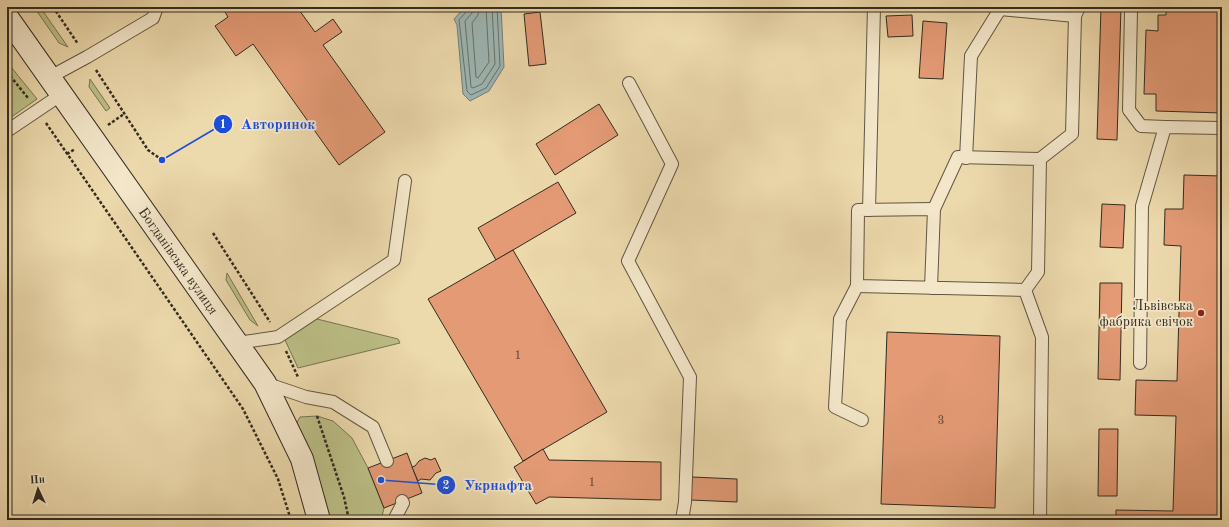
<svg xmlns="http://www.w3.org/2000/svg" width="1229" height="527" font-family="'Old Standard TT',serif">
	<rect width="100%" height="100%" fill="#ecd9ac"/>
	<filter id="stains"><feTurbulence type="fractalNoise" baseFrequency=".005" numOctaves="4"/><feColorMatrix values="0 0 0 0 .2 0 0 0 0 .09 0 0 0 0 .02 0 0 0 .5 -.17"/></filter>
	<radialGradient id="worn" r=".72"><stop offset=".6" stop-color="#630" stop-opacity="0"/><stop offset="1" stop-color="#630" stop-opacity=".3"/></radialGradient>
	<g fill="#bcbe86" stroke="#787453">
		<path d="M34,7H40L68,47L59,43Z"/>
		<path d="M7,62L37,99L7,120Z"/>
		<path d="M90,79L110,108L106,111L89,87Z"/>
		<path d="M227,273L258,326L250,320L226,280Z"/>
		<path d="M317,319L398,339L400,343L298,368L285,340Z"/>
		<path d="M317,416L333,421L352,438L368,468L384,508L381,520H331L296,424L300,417Z"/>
	</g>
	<path fill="#9db7b5" stroke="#737f79" d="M465,7H501L504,67L489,91L470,101L463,94L457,25L454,19Z"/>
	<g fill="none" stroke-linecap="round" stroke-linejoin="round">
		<g stroke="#68716a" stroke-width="1">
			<path d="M468,7L467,11L459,20L467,91L471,95L486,88L500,66L497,7"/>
			<path d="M473,7L472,13L465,21L471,87L473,88L482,84L495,64L492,7"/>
			<path d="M479,7L478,15L472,23L476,77L478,78L489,62L486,7"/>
		</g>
	</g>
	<g fill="#e39a75" stroke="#332b20">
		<path d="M233,7H297L315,32L333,19L342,32L323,45L385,132L339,165L253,44L236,56L215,26L228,17L225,12Z"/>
		<path d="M1101,7H1121L1117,140L1097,139Z"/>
		<path d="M1166,7L1222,9V113L1156,111V94H1144L1146,30L1158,31V15H1166Z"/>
		<path d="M540,12L546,64L529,66L524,14Z"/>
		<path d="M912,15L913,36L888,37L886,16Z"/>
		<path d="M923,21L947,23L943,79L919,78Z"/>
		<path d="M599,104L618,135L555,175L536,144Z"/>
		<path d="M1184,175L1222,176V520H1116V510L1173,511L1176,416L1135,415L1136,380L1177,381L1181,246L1164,245L1165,209H1183Z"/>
		<path d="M558,182L576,213L496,260L478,228Z"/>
		<path d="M1102,204L1125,205L1123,248L1100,247Z"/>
		<path d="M513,250L607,412L523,461L428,299Z"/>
		<path d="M1100,283H1122L1120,380L1098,379Z"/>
		<path d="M887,332L1000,336L995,508L881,504Z"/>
		<path d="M1099,429H1118L1117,496H1098Z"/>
		<path d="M543,449L549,460L661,462V500L549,497L536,504L514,467Z"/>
		<path d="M407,453L422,493L384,508L368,468Z"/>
		<path d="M425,458L431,460L435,458L441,471L436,473L430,480L421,479L418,481L412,467L415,466L419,461Z"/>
		<path d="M692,477L737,479V502L691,500Z"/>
	</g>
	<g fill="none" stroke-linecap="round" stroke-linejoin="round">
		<defs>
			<g id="service">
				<path d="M1134,7L1131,10L1129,110L1141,126L1165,127"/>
				<path d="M50,77L87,57L153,18L157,7"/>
				<path d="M629,83L672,164L628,261L690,377L685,502L682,520"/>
				<path d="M7,131L62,94"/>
				<path d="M966,158L971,56L1000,9L1075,16"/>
				<path d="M1040,159L1072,134L1075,16L1079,7"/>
				<path d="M934,209L958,157L1040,159L1038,272L1025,290"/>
				<path d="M869,210L874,7"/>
				<path d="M857,286L840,319L835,407L862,420"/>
				<path d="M931,288L934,209L858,210L857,286L1025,290L1042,337L1040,520"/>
				<path d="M237,343L278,337L394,260L405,181"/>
				<path d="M1140,363L1142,206L1165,127L1222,128"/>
				<path d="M265,383L306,397L333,402L373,427L387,461"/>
				<path d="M394,520L403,503L402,501"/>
			</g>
			<g id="secondary">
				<path id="s1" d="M7,17L265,383L302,459L319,520"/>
			</g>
		</defs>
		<use href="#service" stroke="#615643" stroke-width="14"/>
		<use href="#secondary" stroke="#332b20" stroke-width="24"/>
		<g stroke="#332b20" stroke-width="2.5" stroke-dasharray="3 2" stroke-linecap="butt">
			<path d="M53,7L78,44"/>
			<path d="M96,70L148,150L162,160"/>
			<path d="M7,72L28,98"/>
			<path d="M46,123L243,409L278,479L291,520"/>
			<path d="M108,125L124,114"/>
			<path d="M67,154L75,149"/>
			<path d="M213,233L270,322"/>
			<path d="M286,351L298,377"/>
			<path d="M317,416L344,497L349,520"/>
		</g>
		<use href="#service" stroke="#f3e6c9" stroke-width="12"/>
		<use href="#secondary" stroke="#f3e6c9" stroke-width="22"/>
	</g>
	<circle fill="#8f2418" stroke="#f3e6c9" stroke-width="1.5" cx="1201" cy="313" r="4"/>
	<g text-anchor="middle" stroke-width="3.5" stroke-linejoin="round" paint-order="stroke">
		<g font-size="12" fill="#5f4735">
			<text x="518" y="359">1</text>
			<text x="941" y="424">3</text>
			<text x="592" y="486">1</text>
		</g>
		<g font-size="14" fill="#332b20" stroke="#f3e6c9">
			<text dy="5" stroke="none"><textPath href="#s1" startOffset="298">Богданівська вулиця</textPath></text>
		</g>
		<g font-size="14" fill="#332b20" stroke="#f3e6c9" text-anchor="end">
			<text x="1193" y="310">Львівська<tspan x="1193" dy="16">фабрика свічок</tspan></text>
		</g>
	</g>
	<path fill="none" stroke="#1d4ed8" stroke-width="1.5" d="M162 160L223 124M381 480L446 485"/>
	<g fill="#1d4ed8" stroke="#f3e6c9" stroke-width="1.5">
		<circle cx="162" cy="160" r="4"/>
		<circle cx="381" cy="480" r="4"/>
		<circle cx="223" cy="124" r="10"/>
		<circle cx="446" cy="485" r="10"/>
	</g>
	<g font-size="12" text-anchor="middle" font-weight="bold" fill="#fff">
		<text x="223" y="128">1</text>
		<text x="446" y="489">2</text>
	</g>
	<g font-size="15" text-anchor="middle" font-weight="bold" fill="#1d4ed8" stroke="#f3e6c9" stroke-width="3.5" stroke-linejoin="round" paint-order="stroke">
		<text x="278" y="129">Авторинок</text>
		<text x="498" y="490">Укрнафта</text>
	</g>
	<rect width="1229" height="527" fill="none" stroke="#ecd9ac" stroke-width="24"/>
	<rect x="8" y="8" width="1213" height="511" fill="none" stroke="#332b20" stroke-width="2"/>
	<rect x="12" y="12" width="1205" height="503" fill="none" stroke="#332b20"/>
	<g transform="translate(38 489) rotate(356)" stroke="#f3e6c9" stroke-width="3" paint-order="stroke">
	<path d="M0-3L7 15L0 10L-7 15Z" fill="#332b20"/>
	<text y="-6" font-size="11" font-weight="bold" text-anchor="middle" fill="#332b20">Пн</text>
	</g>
	<rect width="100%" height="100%" filter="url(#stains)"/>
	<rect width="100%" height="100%" fill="url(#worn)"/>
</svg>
